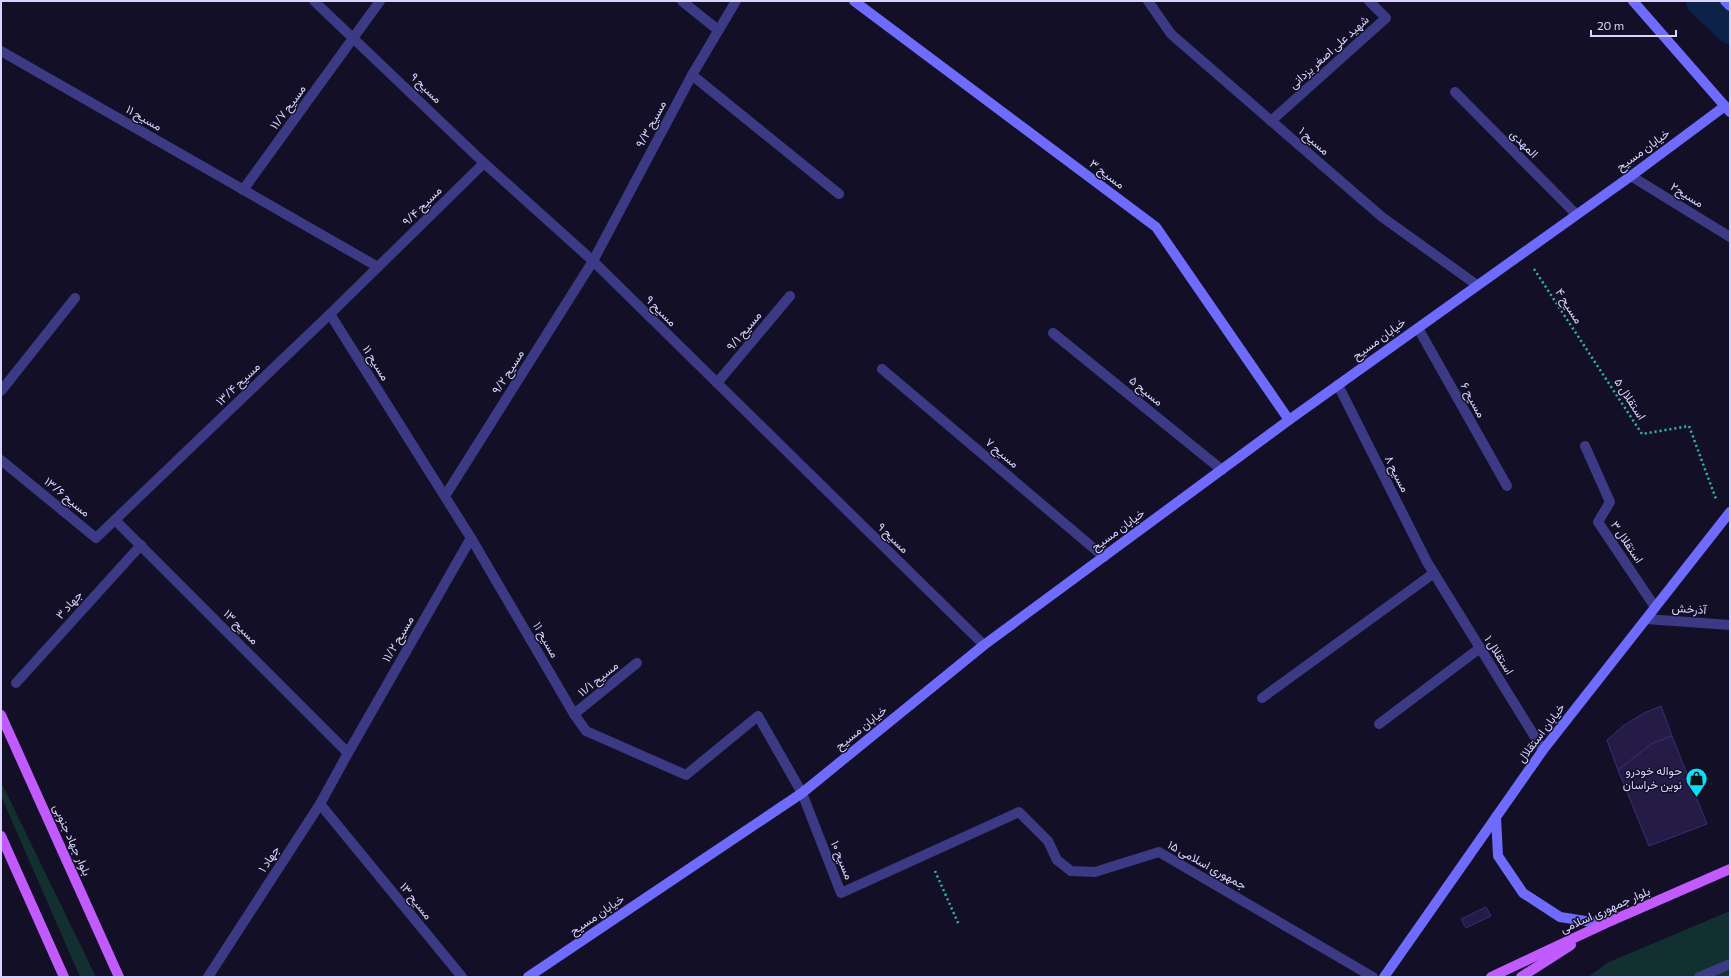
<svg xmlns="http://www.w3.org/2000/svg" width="1731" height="978" font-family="Commissioner,Vazirmatn,sans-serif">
	<rect width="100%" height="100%" fill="#130f26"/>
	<g fill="#12302f">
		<path d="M1,782L96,977H80L1,796Z"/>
		<path d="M1730,911V977H1588L1609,962Z"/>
	</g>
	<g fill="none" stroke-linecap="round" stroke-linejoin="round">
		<path stroke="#0c2248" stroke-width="30" d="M1701,1L1730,29"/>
	</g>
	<g fill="#241b47" stroke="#3b2d73">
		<path d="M1661,706L1672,736L1653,743L1618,770L1607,740L1623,726L1644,713Z"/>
		<path d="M1672,736L1707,824L1649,846L1618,770L1653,743Z"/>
		<path d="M1486,907L1491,916L1466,928L1461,919Z"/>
	</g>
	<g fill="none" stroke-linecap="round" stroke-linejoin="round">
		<g stroke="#2fb8b0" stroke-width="2.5" stroke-dasharray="2 3" stroke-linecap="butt">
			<path d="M1534,269L1642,434L1689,426L1716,499"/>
			<path d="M935,871L959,925"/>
		</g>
		<g stroke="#3d3a85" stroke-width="10">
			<path d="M314,1L484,163L593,261L984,645"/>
			<path d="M682,1L718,30"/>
			<path d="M1148,1L1171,34L1382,217L1477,285"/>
			<path d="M1,51L378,267"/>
			<path d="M692,75L839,194"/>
			<path d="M1455,92L1576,214"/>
			<path d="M1271,121L1386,18L1369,1"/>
			<path d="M1631,176L1730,237"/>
			<path d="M243,190L380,1"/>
			<path d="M330,314L471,538L574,714L586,731L686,775L758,716L802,793L841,893L1019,812L1048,841L1057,860L1071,871L1095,872L1159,852L1373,977"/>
			<path d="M1418,328L1507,486"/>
			<path d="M1053,333L1222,470"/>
			<path d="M882,369L1104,557"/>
			<path d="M717,383L790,296"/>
			<path d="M1338,385L1427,562L1543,750"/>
			<path d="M1,391L75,298"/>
			<path d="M1585,446L1610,502L1598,522L1655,607"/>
			<path d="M1,460L96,538L330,314L484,163"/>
			<path d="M445,496L593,261L692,75L736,1"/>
			<path d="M115,520L348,753"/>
			<path d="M1646,619L1730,625"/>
			<path d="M16,683L141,545"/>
			<path d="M1262,698L1434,573"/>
			<path d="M574,714L637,663"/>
			<path d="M1379,724L1480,648"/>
			<path d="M320,804L462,977"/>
			<path d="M208,977L320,804L348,753L471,538"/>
			<path d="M1699,977L1730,964"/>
		</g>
		<g stroke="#6f6bff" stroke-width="10">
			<path d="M854,1L1156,227L1289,420"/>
			<path d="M1633,1L1730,112"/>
			<path d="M1725,1L1730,6"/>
			<path d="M1496,817L1498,856L1523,893L1560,917L1604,924"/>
			<path d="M528,977L802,793L984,645L1289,420L1631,176L1725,106"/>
			<path d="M1384,977L1543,750L1730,512"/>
		</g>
		<g stroke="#c25bff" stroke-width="10">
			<path d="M1,715L119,977"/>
			<path d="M1,836L64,977"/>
			<path d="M1491,977L1604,924L1730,869"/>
			<path d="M1521,977L1571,945"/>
		</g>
	</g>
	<defs>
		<symbol id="shop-pin" viewBox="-11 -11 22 30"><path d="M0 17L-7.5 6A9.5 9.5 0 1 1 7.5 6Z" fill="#00e5ff" stroke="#130f26"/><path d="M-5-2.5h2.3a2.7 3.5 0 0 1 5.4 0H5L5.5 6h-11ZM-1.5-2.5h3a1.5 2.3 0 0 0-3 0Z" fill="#111"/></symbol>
	</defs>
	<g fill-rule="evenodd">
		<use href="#shop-pin" x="1684" y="766" width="25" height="34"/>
	</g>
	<g text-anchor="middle" stroke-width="3" stroke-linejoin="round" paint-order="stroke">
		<g font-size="12" fill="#d9d4ff" stroke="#130f26">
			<text transform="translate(1329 52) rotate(-42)" y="4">شهید علی اصغر یزدانی</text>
			<text transform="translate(426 88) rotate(44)" y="4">مسیح ۹</text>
			<text transform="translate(288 107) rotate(-54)" y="4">مسیح ۱۱/۷</text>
			<text transform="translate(144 118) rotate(30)" y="4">مسیح ۱۱</text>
			<text transform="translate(651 124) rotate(-62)" y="4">مسیح ۹/۳</text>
			<text transform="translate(1314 141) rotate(41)" y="4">مسیح ۱</text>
			<text transform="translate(1524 144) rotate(45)" y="4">المهدی</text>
			<text transform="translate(1643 150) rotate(-36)" y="4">خیابان مسیح</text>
			<text transform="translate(1107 174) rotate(37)" y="4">مسیح ۳</text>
			<text transform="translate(1687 195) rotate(32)" y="4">مسیح۲</text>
			<text transform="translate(422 206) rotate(-45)" y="4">مسیح ۹/۴</text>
			<text transform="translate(1569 306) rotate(57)" y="4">مسیح ۴</text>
			<text transform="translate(661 311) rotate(45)" y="4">مسیح ۹</text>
			<text transform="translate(744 331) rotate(-50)" y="4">مسیح ۹/۱</text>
			<text transform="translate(1379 339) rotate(-36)" y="4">خیابان مسیح</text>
			<text transform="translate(376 363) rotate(58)" y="4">مسیح ۱۱</text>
			<text transform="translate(508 372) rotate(-58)" y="4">مسیح ۹/۲</text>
			<text transform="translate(238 384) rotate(-44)" y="4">مسیح ۱۳/۴</text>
			<text transform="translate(1146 391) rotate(39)" y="4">مسیح ۵</text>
			<text transform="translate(1630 399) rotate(57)" y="4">استقلال ۵</text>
			<text transform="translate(1473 400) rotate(61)" y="4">مسیح ۶</text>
			<text transform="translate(1002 453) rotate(40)" y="4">مسیح ۷</text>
			<text transform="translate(1397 474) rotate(63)" y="4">مسیح ۸</text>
			<text transform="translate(67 497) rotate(39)" y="4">مسیح ۱۳/۶</text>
			<text transform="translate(1118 530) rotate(-36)" y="4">خیابان مسیح</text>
			<text transform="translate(893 538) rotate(44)" y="4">مسیح ۹</text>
			<text transform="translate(1627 542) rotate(56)" y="4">استقلال ۳</text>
			<text transform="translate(69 605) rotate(-48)" y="4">جهاد ۳</text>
			<text transform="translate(1689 609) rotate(4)" y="4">آذرخش</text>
			<text transform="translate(241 627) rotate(45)" y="4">مسیح ۱۳</text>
			<text transform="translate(398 639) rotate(-60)" y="4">مسیح ۱۱/۲</text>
			<text transform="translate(546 640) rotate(60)" y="4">مسیح ۱۱</text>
			<text transform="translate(1499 655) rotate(58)" y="4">استقلال ۱</text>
			<text transform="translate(598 679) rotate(-39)" y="4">مسیح ۱۱/۱</text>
			<text transform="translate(861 728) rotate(-39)" y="4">خیابان مسیح</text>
			<text transform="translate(1541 733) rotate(-53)" y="4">خیابان استقلال</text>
			<text transform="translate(72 840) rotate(66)" y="4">بلوار جهاد جنوبی</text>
			<text transform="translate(269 859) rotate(-57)" y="4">جهاد ۱</text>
			<text transform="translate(842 860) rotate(68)" y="4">مسیح ۱۰</text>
			<text transform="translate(1207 865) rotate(29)" y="4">جمهوری اسلامی ۱۵</text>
			<text transform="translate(416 901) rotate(51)" y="4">مسیح ۱۳</text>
			<text transform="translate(1605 910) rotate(-24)" y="4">بلوار جمهوری اسلامی</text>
			<text transform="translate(597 915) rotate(-34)" y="4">خیابان مسیح</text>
		</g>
		<g font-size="12" fill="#d9d4ff" stroke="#130f26" text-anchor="end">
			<text x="1682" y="775">حواله خودرو<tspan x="1682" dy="14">نوین خراسان</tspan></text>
		</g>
	</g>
	<rect width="1731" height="978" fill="none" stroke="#d9d4ff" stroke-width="4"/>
	<path d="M1591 30v6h85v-6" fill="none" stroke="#d9d4ff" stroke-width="2"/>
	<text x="1597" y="30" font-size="12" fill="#d9d4ff" stroke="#130f26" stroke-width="3" paint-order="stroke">20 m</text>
</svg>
